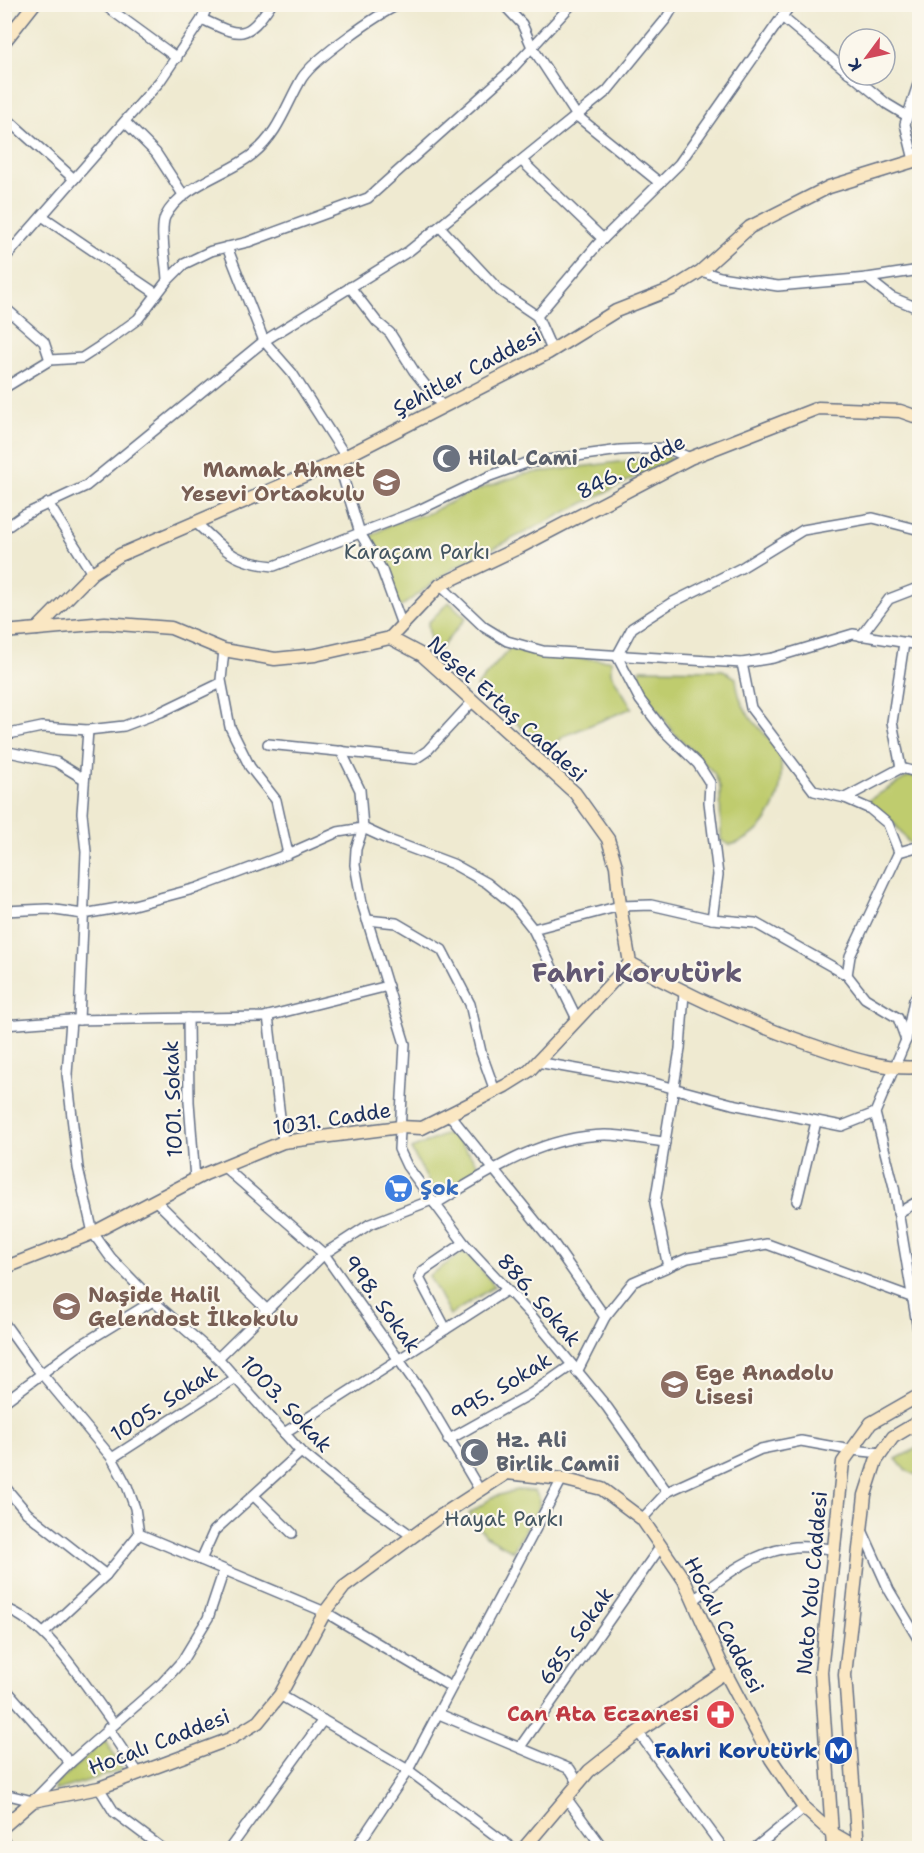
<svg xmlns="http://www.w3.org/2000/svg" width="924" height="1853" font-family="'Shantell Sans',sans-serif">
	<rect width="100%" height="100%" fill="#fbf7ec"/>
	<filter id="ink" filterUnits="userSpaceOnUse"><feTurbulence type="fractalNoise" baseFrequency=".0167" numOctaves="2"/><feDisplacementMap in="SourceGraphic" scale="12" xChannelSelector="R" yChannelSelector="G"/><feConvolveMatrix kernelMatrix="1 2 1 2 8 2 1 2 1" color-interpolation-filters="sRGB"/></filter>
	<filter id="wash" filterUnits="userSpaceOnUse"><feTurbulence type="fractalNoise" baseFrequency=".008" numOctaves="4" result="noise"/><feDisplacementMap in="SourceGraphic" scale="24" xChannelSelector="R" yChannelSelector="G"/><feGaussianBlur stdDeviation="1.35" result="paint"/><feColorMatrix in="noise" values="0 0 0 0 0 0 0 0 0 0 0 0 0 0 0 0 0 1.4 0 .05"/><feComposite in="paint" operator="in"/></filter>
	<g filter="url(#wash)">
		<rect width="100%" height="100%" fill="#efead1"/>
		<g fill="#bfcc6e" stroke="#6d7e66" stroke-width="1.5">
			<path d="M666,456L672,459L454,568L399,608L371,536L391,524L429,513L471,492L524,474Z"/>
			<path d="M449,602L466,618L439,650L430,641L428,623Z"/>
			<path d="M510,648L549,657L611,660V673L632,708L564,736L546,753L495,701L476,687Z"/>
			<path d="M641,669L723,670L736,678C740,720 761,722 779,754C782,758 781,766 781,772C782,804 762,839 729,845L721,840L720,787L714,773L674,733L637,682Z"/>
			<path d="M909,776L920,778L919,841L909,843C897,825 885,812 867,801Z"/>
			<path d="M451,1132L483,1170L436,1196L411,1149Z"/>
			<path d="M465,1251L495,1286L450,1315L429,1276Z"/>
			<path d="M919,1447V1476L905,1470L896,1459Z"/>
			<path d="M517,1490L534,1491L539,1497V1507L513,1551L486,1536L469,1514L493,1497Z"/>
			<path d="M105,1740L123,1770L54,1791L55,1785Z"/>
		</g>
	</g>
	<g filter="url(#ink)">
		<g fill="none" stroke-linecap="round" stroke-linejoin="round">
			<defs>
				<g id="street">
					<path d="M103,4L177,58"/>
					<path d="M503,4L522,24L532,47L577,116L660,183"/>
					<path d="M4,15L13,32"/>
					<path d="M782,17L849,73"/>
					<path d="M202,19C240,37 246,41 271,4"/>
					<path d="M852,75L887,104L907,116"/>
					<path d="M4,116L74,179"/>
					<path d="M125,122L156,153L184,196"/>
					<path d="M914,160L905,124L920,78"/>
					<path d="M522,161L603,239"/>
					<path d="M42,216L157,294"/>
					<path d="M440,227L500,291L537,316"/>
					<path d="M227,247L264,341L292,373L346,457"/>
					<path d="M4,259L160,81L202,19L208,4"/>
					<path d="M701,271L720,277L778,286L867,278L891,297L920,309"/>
					<path d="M867,278L920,270"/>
					<path d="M167,281C167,265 159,231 165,217C181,185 227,175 253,154C279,133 286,105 302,78C315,58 378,14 400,4"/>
					<path d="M350,287L377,322L390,333L414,371L443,407"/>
					<path d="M4,307L44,342L50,360"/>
					<path d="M552,350L537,316L598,244L679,164L791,4"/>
					<path d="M4,388L50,360L82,358L102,345L138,319L167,281L184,264L211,251L248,242L368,198L511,70L572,4"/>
					<path d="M338,461L360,533L382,570L402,625"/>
					<path d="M48,503L92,573"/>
					<path d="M196,523C226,550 231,562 274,566L417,511L490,476L526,463L620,450L667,448L690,458"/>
					<path d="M4,529L24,515L86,486L264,341L409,251L607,91L666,19L675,4"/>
					<path d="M440,585L484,627L507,641L543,651L742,663L773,658L853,634L920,645"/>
					<path d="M861,636L889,599L920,587"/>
					<path d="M224,650L221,680L230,727L250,767L276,800L288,854"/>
					<path d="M617,656L632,628L671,603L741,568L803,530L873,518L920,530"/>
					<path d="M617,656L640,700L664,731L698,764L710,783L709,802L718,875L712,919"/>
					<path d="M742,663L751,708L814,791L845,798L870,809L888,824L899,852"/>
					<path d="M4,735L42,727L88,730L124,726L161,712L221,683"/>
					<path d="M268,744L415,759L427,751L473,701"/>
					<path d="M4,751L56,762L84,779"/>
					<path d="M341,751L360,790L363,828L356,849L355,865L362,903L405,1044L399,1149L407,1166L464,1243L531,1315L607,1407L667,1492"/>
					<path d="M901,768L892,722L904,643"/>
					<path d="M845,798L901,768L920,773"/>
					<path d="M4,911L48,909L83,914L130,906L197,888L288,854L338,832L363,828L389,840L453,864L487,883L514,905L533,929L577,1019"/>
					<path d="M367,920L396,923L442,950L470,1004L481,1052L495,1091"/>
					<path d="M533,929L620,906L651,905L712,919L755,923L847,975L865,998L898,1018L906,1040"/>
					<path d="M847,975L850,956L899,852L920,846"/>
					<path d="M920,991L914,1000L906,1040L875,1113L894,1187L920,1342"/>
					<path d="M268,1016L283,1142"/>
					<path d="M188,1018L189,1102L195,1179"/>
					<path d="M71,1020L67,1074L78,1168L93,1233L111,1258L153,1301L218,1358L301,1452L349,1491L412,1536"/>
					<path d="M79,1020L86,852L82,813L88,730"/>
					<path d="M4,1025L71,1020L264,1017L388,986"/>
					<path d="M537,1062L650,1082L732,1104L842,1126L875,1113"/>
					<path d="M449,1114L554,1244L605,1317"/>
					<path d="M223,1166L324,1254L423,1394L479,1489"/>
					<path d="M155,1200L267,1310"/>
					<path d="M797,1201L816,1122"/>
					<path d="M435,1204C488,1172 541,1136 605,1135C625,1135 646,1140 665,1142"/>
					<path d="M898,1213L920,1200"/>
					<path d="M668,1267L655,1203L680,1049L684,993"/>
					<path d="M4,1323L32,1362L112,1458L127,1486L135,1508L139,1534L106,1575L44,1633"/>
					<path d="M446,1329L419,1278L423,1271L464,1243"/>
					<path d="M218,1358L324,1254L370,1224L432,1200"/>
					<path d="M577,1372L605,1317L633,1282L688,1258L767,1244L911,1297L920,1293"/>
					<path d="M4,1402L76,1348L153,1301"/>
					<path d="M284,1433L507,1290"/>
					<path d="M448,1440L532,1393L572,1365"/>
					<path d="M112,1458L236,1378"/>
					<path d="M4,1486L27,1513L106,1575"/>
					<path d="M254,1496L292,1533"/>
					<path d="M642,1519L667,1492L761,1449L801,1441L851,1450L882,1453"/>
					<path d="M862,1530L889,1590L920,1642"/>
					<path d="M139,1534L325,1612L451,1687"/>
					<path d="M201,1560L214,1531L301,1452"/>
					<path d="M693,1601C723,1576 754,1551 795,1547C807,1546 821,1548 833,1549"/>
					<path d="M4,1608C50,1624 85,1686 113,1723"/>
					<path d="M4,1687L70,1763"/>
					<path d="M280,1695L408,1770L512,1848"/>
					<path d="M439,1714L570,1769L579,1784"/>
					<path d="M108,1728L139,1774"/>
					<path d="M638,1732L723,1848"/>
					<path d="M520,1747L661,1546"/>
					<path d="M99,1788L114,1812L162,1848"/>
					<path d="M4,1794L33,1801L70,1763L162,1683L182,1661L208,1618L224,1570"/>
					<path d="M567,1799L603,1848"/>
					<path d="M4,1841L10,1848"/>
					<path d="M230,1848L323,1720"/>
					<path d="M356,1848L408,1770L562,1479"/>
					<path d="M755,1848L804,1808"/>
				</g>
				<g id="secondary">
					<path d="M4,42L34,4"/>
					<path d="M37,629L92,573L120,555L331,464L548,353L616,311L672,289L701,271L750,227L829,187L920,159"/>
					<path d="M4,632L105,623L171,628L224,650L275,659L315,655L390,638L422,655L575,793L608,839L616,866L620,906L630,963C689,996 748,1023 812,1045C847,1057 882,1070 920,1067"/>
					<path d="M390,638L440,585L520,547L690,458L818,408L900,411L920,418"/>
					<path d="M4,1268L93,1233L205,1174L283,1142L400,1127L422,1128L505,1086L529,1071L630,963"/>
					<path d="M4,1826L33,1801L99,1788L230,1739L258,1722L280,1695L325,1612L344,1587L439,1517L507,1473L562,1479L602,1489L642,1519L684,1580L725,1672L771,1759L804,1808L832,1833L858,1848"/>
					<path d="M524,1848L589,1771L638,1732L725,1672"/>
					<path d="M833,1848L821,1672L843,1462L871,1423L920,1395"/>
					<path d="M858,1848L845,1675L865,1495L876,1461L893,1437L920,1421"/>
				</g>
			</defs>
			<use href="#street" stroke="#657086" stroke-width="12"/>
			<use href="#secondary" stroke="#657086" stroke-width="15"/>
			<use href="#street" stroke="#fff" stroke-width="9"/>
			<use href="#secondary" stroke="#fae7c3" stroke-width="12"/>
		</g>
	</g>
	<defs>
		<symbol id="mosque-disc" viewBox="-11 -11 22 22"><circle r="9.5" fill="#6b7280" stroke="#fbf7ec"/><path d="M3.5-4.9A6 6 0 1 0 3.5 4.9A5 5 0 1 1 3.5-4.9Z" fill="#fff"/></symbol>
		<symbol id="school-disc" viewBox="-11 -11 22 22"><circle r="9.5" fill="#8d6e63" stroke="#fbf7ec"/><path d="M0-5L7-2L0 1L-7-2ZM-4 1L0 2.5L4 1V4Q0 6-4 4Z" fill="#fff"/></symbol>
		<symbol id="supermarket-disc" viewBox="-11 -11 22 22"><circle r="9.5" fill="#3f7fe0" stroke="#fbf7ec"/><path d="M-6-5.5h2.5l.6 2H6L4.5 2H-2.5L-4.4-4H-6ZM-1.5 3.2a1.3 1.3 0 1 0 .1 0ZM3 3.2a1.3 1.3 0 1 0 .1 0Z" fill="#fff"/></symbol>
		<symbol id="pharmacy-disc" viewBox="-11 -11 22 22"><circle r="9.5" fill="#e0444e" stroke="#fbf7ec"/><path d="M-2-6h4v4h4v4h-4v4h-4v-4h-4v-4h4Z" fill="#fff"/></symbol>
		<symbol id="metro-disc" viewBox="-11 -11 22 22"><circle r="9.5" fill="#1a4fb4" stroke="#fbf7ec"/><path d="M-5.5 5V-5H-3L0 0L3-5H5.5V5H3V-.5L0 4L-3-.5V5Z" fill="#fff"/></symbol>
	</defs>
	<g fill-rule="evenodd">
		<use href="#mosque-disc" x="430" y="442" width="33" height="33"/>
		<use href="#school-disc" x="370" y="466" width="33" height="33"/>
		<use href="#supermarket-disc" x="382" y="1172" width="33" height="33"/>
		<use href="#school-disc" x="50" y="1290" width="33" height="33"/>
		<use href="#school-disc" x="658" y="1368" width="33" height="33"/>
		<use href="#mosque-disc" x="458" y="1436" width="33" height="33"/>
		<use href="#pharmacy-disc" x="704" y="1698" width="33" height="33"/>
		<use href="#metro-disc" x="822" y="1734" width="33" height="33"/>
	</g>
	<g text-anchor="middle" stroke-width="4.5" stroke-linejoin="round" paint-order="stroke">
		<g font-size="21" fill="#1b2f5e" stroke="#fbf7ec">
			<text transform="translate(467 372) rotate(-28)" y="7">Şehitler Caddesi</text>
			<text transform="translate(631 467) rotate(-27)" y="7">846. Cadde</text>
			<text transform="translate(507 709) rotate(42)" y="7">Neşet Ertaş Caddesi</text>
			<text transform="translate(173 1099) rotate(-92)" y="7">1001. Sokak</text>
			<text transform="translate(332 1119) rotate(-9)" y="7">1031. Cadde</text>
			<text transform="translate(539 1300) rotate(49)" y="7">886. Sokak</text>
			<text transform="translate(382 1304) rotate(54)" y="7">998. Sokak</text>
			<text transform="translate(501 1387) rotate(-31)" y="7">995. Sokak</text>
			<text transform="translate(164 1403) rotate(-33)" y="7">1005. Sokak</text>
			<text transform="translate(286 1404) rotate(47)" y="7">1003. Sokak</text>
			<text transform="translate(812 1583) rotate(-85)" y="7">Nato Yolu Caddesi</text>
			<text transform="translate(724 1625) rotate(63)" y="7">Hocalı Caddesi</text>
			<text transform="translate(576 1636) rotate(-55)" y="7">685. Sokak</text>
			<text transform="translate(159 1742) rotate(-21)" y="7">Hocalı Caddesi</text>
		</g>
		<g font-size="21" font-weight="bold" fill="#5b616d" stroke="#fbf7ec" text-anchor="start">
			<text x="468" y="465">Hilal Cami</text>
			<text x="496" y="1447">Hz. Ali<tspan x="496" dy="24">Birlik Camii</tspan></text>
		</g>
		<g font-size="21" font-weight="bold" fill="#785e54" stroke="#fbf7ec" text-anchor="start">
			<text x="365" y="477" text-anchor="end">Mamak Ahmet<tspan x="365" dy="24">Yesevi Ortaokulu</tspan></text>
			<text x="88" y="1302">Naşide Halil<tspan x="88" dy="24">Gelendost İlkokulu</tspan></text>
			<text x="695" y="1380">Ege Anadolu<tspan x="695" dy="24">Lisesi</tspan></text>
		</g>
		<g font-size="21" fill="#445662" stroke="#fbf7ec">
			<text x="417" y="559">Karaçam Parkı</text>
			<text x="504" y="1526">Hayat Parkı</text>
		</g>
		<g font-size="21" font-weight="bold" fill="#366cbe" stroke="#fbf7ec" text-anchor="start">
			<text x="420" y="1195">Şok</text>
		</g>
		<g font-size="21" font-weight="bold" fill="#be3a42" stroke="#fbf7ec" text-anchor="end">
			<text x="699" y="1721">Can Ata Eczanesi</text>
		</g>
		<g font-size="21" font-weight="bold" fill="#164399" stroke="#fbf7ec" text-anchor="end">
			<text x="818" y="1758">Fahri Korutürk</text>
		</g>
		<g font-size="27" font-weight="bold" fill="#625873" stroke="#fbf7ec">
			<text x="637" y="982">Fahri Korutürk</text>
		</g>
	</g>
	<rect width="924" height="1853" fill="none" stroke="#fbf7ec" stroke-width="24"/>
	<g transform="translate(867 57) rotate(237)"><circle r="28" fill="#fbf7ec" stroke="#a1a7b3" stroke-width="1.5"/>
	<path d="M0-4.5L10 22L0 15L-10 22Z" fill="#d1495b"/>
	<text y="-9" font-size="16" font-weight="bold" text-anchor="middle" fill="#1b2f5e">K</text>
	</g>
</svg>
